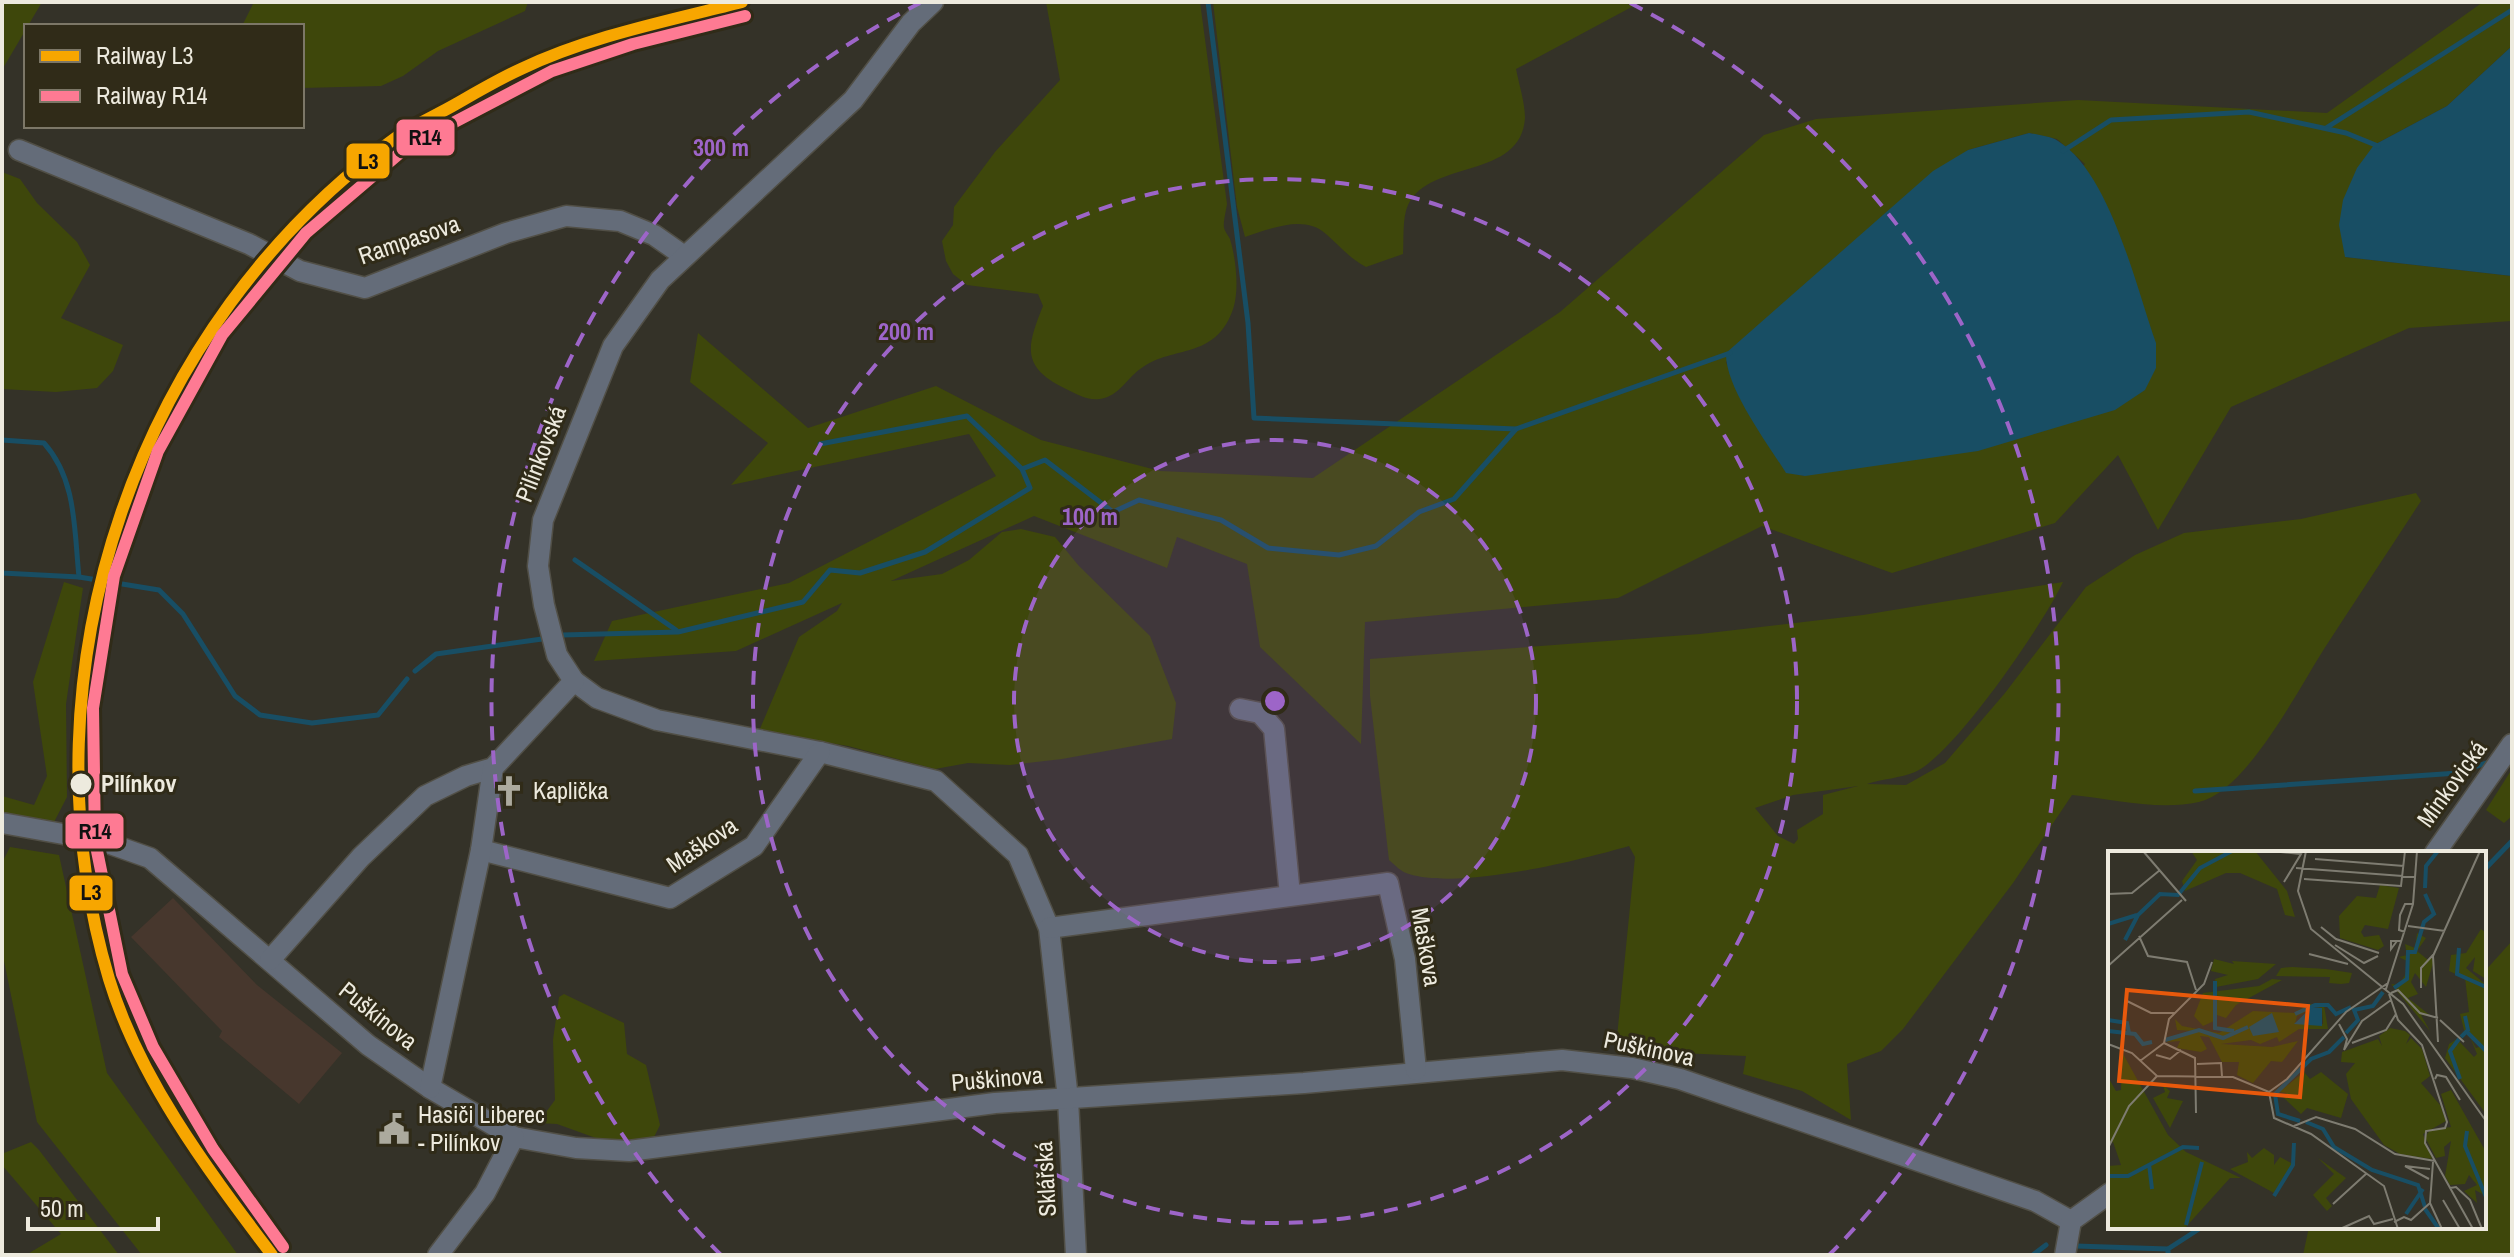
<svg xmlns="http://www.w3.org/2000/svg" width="2514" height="1257" font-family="'Archivo Narrow',sans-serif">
	<rect width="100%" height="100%" fill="#343228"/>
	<path fill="#47372d" d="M173,898L257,985L342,1053L299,1104L219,1037L222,1031L131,937Z"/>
	<g fill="#3e470b" fill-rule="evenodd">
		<path d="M2,2H42L2,70Z"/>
		<path d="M254,2H528L525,11L438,51L403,76L381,86L302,88V26H242Z"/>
		<path d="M1046,2H1200L1227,204C1226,211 1223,222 1224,228C1225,232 1228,235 1230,239C1236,259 1240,292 1232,312C1214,359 1173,346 1143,367C1127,377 1120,396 1100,399C1087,401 1077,394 1066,389C1020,367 1027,346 1043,306L1038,294L967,285L953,274L946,261L942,241L953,225L954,207L995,152L1060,80Z"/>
		<path d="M1213,2H1641L1516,69C1519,84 1525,103 1525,118C1521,180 1430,159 1408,205C1402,218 1404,241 1403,254L1366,267C1349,258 1340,246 1326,234C1304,214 1270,229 1245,237L1237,207Z"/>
		<path d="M2483,2H2512V46L2447,106L2374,145L2345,257L2512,276V321L2409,328L2231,407L2158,530L2118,455L2055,523L1892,573L1762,526L1618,598L1365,622L1361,744L1260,647L1247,564L1177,537L1167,568L1034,516L891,581L942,574L969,560L1002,532L1021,529L1055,537L1079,566L1150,636L1176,703L1172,739L1062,759L1010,765L968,763L935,769L848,746L759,731L799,637L837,611L842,603L736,651L594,661L612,621L789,583L996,476L969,434L731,485L768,443L690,382L698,333L808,428L936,386L1041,440L1160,471L1313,478L1560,312L1764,135L1816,119L2078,100L2327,113ZM2029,133L2057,139L2085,164L1805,476L1786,472L1746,408L1726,362L1968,150Z"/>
		<path d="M2,172L20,179L37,203L77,242L90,265L61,318L123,345L113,371L97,388L56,392L2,389Z"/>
		<path d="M2416,493L2421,501C2389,550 2356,600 2324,649C2299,688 2246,792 2199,802C2158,811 2113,799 2072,795L2013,883L1903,1029L1881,1051L1847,1064L1851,1120L1802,1091L1743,1074L1746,1056L1638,1051L1617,1037L1635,857L1629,846C1577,861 1460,890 1409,874C1401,872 1395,865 1389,860L1370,696V659L1700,634L1863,615L2063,582C2044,623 1954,755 1915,772C1901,778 1882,779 1867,784L1906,785L1945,763L2005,693L2086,587L2135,555L2184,533L2301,519ZM1858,786L1823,795V814L1797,830L1798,839L1794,844L1778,836L1755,808L1793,795Z"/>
		<path d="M64,582L83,588L66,704L67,797L53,824H2V796L34,805L47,776L33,682Z"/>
		<path d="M2512,769V816L2504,823L2486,810Z"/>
		<path d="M10,847L59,855L107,1073L238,1255H142L37,1122L2,951V863Z"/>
		<path d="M2512,941V1255H2303L2309,1227H2484V972Z"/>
		<path d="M564,994L624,1023L627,1054L646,1065L660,1125L654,1137L607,1142L557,1124L538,1123L555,1100L553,1040L559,997Z"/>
		<path d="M31,1142L39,1150L119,1255H26L61,1234L2,1165L4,1153Z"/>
	</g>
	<g fill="#184e64">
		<path d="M2512,46V276L2345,257L2339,225L2343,200L2357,168L2374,145L2447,106Z"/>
		<path d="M2029,133C2038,135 2050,136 2058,141C2110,173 2136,287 2156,343V368L2145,390L2115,410L1978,451L1805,476L1786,473C1768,444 1725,387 1726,353L1933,171L1968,150Z"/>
	</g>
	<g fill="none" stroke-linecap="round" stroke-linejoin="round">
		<g stroke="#184e64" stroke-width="5">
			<path d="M1208,2L1248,323L1254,418L1516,429"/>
			<path d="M2326,128L2512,10"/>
			<path d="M2063,151L2111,120L2249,112L2346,133L2378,146"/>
			<path d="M2,440L44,443C77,480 74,530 79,577"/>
			<path d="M820,444L967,416L1022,469"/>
			<path d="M575,560L676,630"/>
			<path d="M2,573L79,577L159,590L183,614L235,696L260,715L312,723L378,715L407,679"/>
			<path d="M562,635L678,632L803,602L830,570L860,573L925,552L1030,488L1022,469L1045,460L1113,512L1139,500L1221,520L1268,548L1339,555L1376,546L1419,512L1454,499L1516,429L1730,353"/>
			<path d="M415,671L436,654L542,639"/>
			<path d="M2195,791L2458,773L2486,763"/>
			<path d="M2484,870L2512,841"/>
			<path d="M2076,1246L2168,1249"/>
			<path d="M2033,1255L2046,1245"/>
			<path d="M2168,1255V1249L2202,1227"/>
		</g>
		<defs>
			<g id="minor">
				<path d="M19,150L249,244L300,271L365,288L506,233L566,216L620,221L654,235L684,256"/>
				<path d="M574,681L597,698L657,720L820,752L936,781L1018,855L1049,928L1068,1099L1076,1255"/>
				<path d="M1240,709L1260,713L1274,729L1290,895"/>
				<path d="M2,823L102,841L150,858L368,1045L430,1088L514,1137L576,1148L629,1151L995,1103L1304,1083L1562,1060L1632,1068L1680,1079L2035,1201L2071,1221"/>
				<path d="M481,850L670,898L754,846L820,752"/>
				<path d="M2435,853L2512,744"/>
				<path d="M1049,928L1388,883L1405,959L1416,1070"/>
				<path d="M270,960L361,857L425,796L466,776L493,768L574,681L557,655L544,605L538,566L543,520L613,346L660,280L853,100L911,23L933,2"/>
				<path d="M430,1088L481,850L493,768"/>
				<path d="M438,1255L485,1193L514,1137"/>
				<path d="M2065,1255L2071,1221L2110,1193"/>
			</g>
		</defs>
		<use href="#minor" stroke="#514f46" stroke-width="23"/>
		<use href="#minor" stroke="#646c79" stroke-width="20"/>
		<defs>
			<path id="rail-1" d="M272,1255C209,1171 140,1081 109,979C17,671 138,323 398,136C416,124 437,115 456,104C477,92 499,79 521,69C590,36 668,21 742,2"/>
			<path id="rail-2" d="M283,1247L213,1149L153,1047L122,974L95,841L93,708L114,576L158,451L222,335L306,233L407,147L552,71L633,44L745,16"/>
		</defs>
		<use href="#rail-1" stroke="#302b18" stroke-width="18"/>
		<use href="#rail-2" stroke="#302b18" stroke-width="18"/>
		<use href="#rail-1" stroke="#f7a600" stroke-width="12"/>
		<use href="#rail-2" stroke="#fe7a93" stroke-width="12"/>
	</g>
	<circle cx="1275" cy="701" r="261" fill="#9d65c8" fill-opacity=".12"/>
	<g fill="none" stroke="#9d65c8" stroke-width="4" stroke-dasharray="14 10">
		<circle cx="1275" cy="701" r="261"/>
		<circle cx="1275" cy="701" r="522"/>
		<path d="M721 1255A783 783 0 0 1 920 3M1630 3A783 783 0 0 1 1829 1255"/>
	</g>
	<defs>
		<symbol id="church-bare" viewBox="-9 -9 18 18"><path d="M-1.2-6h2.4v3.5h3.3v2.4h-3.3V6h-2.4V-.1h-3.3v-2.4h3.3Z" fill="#acaa9e" stroke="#302b18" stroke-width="2.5" paint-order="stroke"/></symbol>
		<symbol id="civic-bare" viewBox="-9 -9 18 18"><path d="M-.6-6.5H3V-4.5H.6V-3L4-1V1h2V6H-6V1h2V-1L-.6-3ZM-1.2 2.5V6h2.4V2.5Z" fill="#acaa9e" stroke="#302b18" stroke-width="2.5" paint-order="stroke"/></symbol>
	</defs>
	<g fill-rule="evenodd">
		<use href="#church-bare" x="487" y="769" width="44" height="44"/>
		<use href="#civic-bare" x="372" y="1107" width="44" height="44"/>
	</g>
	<circle fill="#edeade" stroke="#302b18" stroke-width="3" cx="81" cy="784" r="12"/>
	<g text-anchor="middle" stroke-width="6" stroke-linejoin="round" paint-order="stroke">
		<g font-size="24" fill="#edeade" stroke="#302b18">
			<text transform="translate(409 240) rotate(-19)" y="8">Rampasova</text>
			<text transform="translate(541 454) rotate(-69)" y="8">Pilínkovská</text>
			<text transform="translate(2452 784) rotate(-54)" y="8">Minkovická</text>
			<text transform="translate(702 845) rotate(-34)" y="8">Maškova</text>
			<text transform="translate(1426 947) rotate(80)" y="8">Maškova</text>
			<text transform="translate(378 1016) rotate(39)" y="8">Puškinova</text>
			<text transform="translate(1649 1049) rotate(12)" y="8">Puškinova</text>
			<text transform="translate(997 1079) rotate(-5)" y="8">Puškinova</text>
			<text transform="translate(1046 1179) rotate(-93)" y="8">Sklářská</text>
		</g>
		<g font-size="24" font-weight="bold" fill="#edeade" stroke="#302b18" text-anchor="start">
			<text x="101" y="792">Pilínkov</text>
		</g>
		<g font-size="24" fill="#edeade" stroke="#302b18" text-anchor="start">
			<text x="533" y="799">Kaplička</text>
			<text x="418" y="1123">Hasiči Liberec<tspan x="418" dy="28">- Pilínkov</tspan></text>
		</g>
	</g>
	<g transform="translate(2108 851)">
		<rect width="378" height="378" fill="#343228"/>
		<path d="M83,0H147L179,40L187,66L177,64L169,38L132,22H118L77,40L74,30L89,9ZM272,34L291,37L280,78L257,74L253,81L256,86L271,84L276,95L270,99L232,87L231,65L249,45L268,47ZM373,78L378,82V128L365,120L367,106L358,117L376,132L373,135L378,134V263L337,207L341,193L349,188L366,206L369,203L362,186L368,197L374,195L356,179L352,163L361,161L357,127L341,120L343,104L358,102ZM309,82L318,87L309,100L320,109L324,106L325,112L318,136L307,122L303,131L310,143L300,147L323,165L313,164L322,180L283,133L291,134L297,124L301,111L291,106L299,104L297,93L307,97ZM106,108L126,113L124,110L168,113L150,128L108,136L107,128L120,124L103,120ZM184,116L218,118L244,122L241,132L233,133L221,132L222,126L168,125L173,117ZM164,128L174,129L128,154L118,167L106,163V170L95,175L86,165L95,142L151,135ZM201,153L216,154L220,178H191L171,191L169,186L152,193L143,189L113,193L164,196L190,190L174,211L163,210L145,232L129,224L131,211H114L101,186L92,185L99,198L93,201L69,197L72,190L58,191L87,180L69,179L67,168L74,175L111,182L145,160L186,162ZM207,156L214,157L215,173H187L189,165ZM282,177L297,180L302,184L298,193L303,187L314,198L322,225L313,232L332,254L338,270L315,283L324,308L292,303L276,294L243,248L238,223L247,212L233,211L234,201L270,188L274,195L271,185ZM14,201L60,284L78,301L133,327H122L76,378H0V315L13,314L5,291L0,294V226L8,240L13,239ZM196,221L202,228L213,221L240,243L233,267L199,257L193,263L176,247L178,242L171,241ZM55,234L62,240L59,247L75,250L62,277L45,247L57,241ZM343,239L378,301V345L367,339L369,352L356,340L369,334L361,324L357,333L342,334L337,325L343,290L336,296L337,305L328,307L317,286L322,279L343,276L333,243ZM156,297L166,304V314L172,306L185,313L166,342L122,318L140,311L139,301L144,307ZM210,307L238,327L218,347L224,355L219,360L205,344L226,323Z" fill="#3e470b" fill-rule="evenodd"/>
		<path d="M204,156L214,157V175L186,173ZM164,162L171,181L145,185L141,176Z" fill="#184e64"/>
		<path fill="none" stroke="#184e64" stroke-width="4" d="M317,37L318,15L330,0M0,73L29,64M17,89L30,64L52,43L70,44L92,17L124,0M351,97L349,123L378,136M107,130V177L126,180M286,137L299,128L300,101H307L316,71L326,63L317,43M187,163L207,154H220L228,163L243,156M0,169L19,172L21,182M0,180L27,183L35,193L44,191M359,181L378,200M238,182L250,169L246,159L265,155L275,141M353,186L360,179L357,165M351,188L342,200L352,228M57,189L91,179L115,187L140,176M192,270L170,263L167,243L203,208L221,201L236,186M198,271L215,278L226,296L264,319L310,334L317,356M359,280L357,295L378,346M41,313L44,338M0,325H20L75,296L91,297M166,345L185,314L186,292M317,358L331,378M298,363L315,338M78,374L94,311"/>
		<path fill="none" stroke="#7e7c71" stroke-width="2" d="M35,0L78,50M163,0L193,3L176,31M198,0L190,40L203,78L295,153L378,270M207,8L296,15M188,17L308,26M196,28L293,35L297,0M0,43L24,42L52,19M300,75L337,80M213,76L228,88L271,102M297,81L291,79L292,64L297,53H305M31,85L40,105L79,111L88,139M289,90L283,98V90H294M227,94L256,112L270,105M201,103L240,113M0,115L74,49M313,137V117L325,104M278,138L305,53L309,0M283,142L290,139L312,162L330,167M281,143L290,169L314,194L339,271L337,277L318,280L317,292L365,378M19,150L43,162H67M332,169L356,191M231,173L239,188L236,199M330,191L325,105L372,0M56,192L87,207L88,262M244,192L278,179L288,163M0,193L24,202L49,225L125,226L161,241M236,199L254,170L283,149M48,204L62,208L73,199M32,210L56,192L61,168L96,133L104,111M89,213L113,212L114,225M327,228L329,224L338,226L352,249M161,241L166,267L203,283L276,335L290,378M161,241L179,228L238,161L280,132M186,275L208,266L247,278L287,303L327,310M0,297L21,255L49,225M321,328L297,315L322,318M342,337L348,336L362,349L374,378M335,349L352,378M322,352L334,378M225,353L259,322M286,371L296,366L303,369L322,352L325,311M232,378L261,365L266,373L285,368"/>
		<path fill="#e8590c" fill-opacity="0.15" stroke="#e8590c" stroke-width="4" d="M19,139L200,155L192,246L11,230Z"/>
		<rect width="378" height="378" fill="none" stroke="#edeade" stroke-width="4"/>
	</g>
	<circle cx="1275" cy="701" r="12" fill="#9d65c8" stroke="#302b18" stroke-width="4"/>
	<g font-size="24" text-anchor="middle" font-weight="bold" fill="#9d65c8" stroke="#302b18" stroke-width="6" stroke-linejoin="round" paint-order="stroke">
		<text x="721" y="156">300 m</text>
		<text x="906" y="340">200 m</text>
		<text x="1090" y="525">100 m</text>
	</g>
	<g stroke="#302b18" stroke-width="3">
		<rect x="395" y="118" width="61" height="39" rx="8" fill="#fe7a93"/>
		<rect x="345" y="142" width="46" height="38" rx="8" fill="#f7a600"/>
		<rect x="64" y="812" width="61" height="38" rx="8" fill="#fe7a93"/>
		<rect x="68" y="874" width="46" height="38" rx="8" fill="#f7a600"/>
	</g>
	<g font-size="22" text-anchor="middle" font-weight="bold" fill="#111">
		<text x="425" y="145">R14</text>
		<text x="368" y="169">L3</text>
		<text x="95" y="839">R14</text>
		<text x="91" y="900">L3</text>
	</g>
	<rect width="2514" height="1257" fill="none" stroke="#edeade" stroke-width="8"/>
	<rect x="24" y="24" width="280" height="104" fill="#302b18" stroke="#7c7767" stroke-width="2"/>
	<rect x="40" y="50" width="40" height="12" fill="#f7a600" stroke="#7c7767" stroke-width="2"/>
	<text x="96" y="64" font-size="24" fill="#edeade">Railway L3</text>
	<rect x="40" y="90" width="40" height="12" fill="#fe7a93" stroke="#7c7767" stroke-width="2"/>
	<text x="96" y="104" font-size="24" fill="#edeade">Railway R14</text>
	<path d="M28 1217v12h130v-12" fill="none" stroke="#edeade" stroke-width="4"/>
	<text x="40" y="1217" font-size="24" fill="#edeade" stroke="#302b18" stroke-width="6" paint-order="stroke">50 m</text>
</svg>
